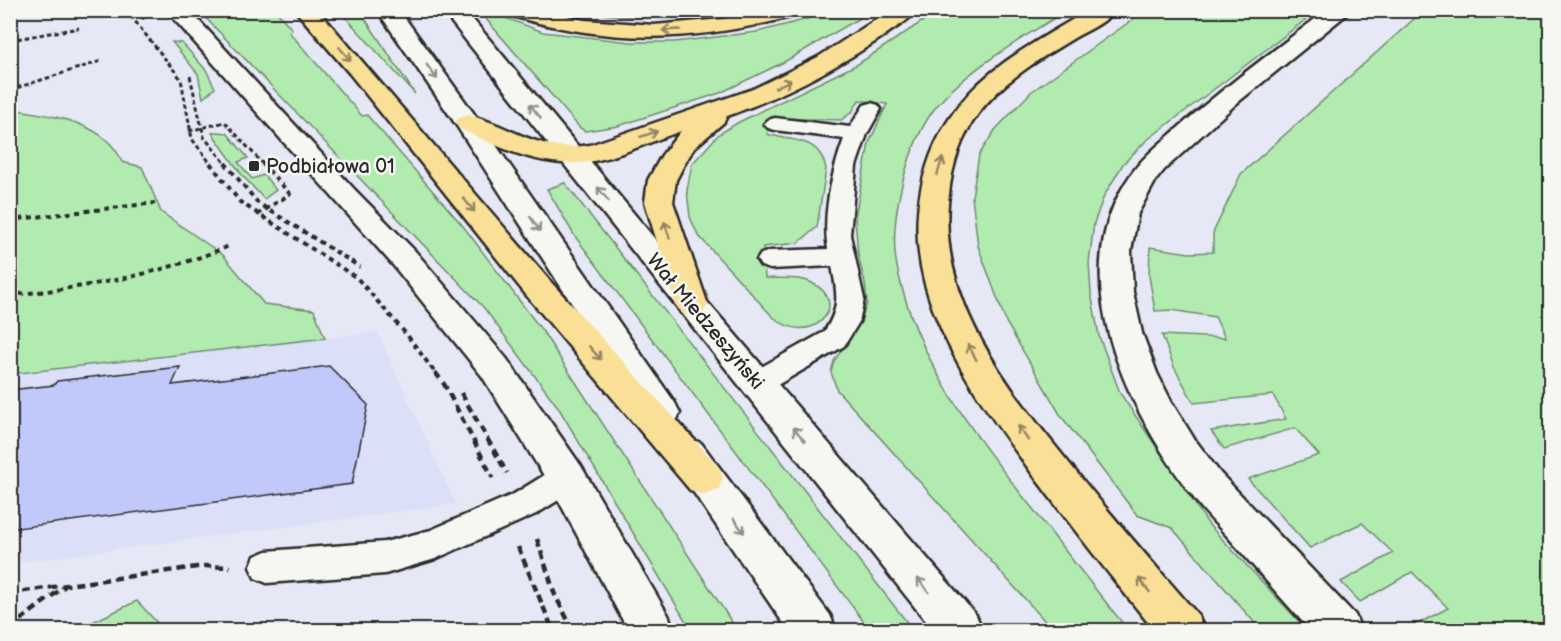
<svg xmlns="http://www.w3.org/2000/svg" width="1561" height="641" font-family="'Balsamiq Sans',sans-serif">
	<rect width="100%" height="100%" fill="#e6e8f5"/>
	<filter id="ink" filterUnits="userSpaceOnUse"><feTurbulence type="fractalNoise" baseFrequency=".0167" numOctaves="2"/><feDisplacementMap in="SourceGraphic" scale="12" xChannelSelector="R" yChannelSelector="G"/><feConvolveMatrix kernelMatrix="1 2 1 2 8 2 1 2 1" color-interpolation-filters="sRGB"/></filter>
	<g filter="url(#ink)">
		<path fill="#dbdff7" d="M377,332L456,504L11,563L10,374Z"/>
		<g fill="#b1ebb0" stroke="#6e8b6e" stroke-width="1.5">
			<path d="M1146,10L1317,11L1147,140L1123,164L1104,196L1094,223L1089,263L1091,293L1099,336L1120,393L1209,525L1307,630H1261L1172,528L1137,515L1061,416L1006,322L978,246L972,197L979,155L995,130L1031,92Z"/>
			<path d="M1424,10L1550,11V630H1471L1468,628L1463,630H1406L1448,608L1412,572L1360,602L1341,582L1393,553L1362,523L1310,548L1248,479L1319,455L1295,428L1224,449L1211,431L1286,419L1273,395L1194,403L1174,367L1162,335L1225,338L1215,317L1171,310L1155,311L1149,276L1150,247L1189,253L1213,252V233L1241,174Z"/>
			<path d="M199,11H276L292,29L289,32L362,116L367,115L463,226L543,332L737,630H691L558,407L484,308Z"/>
			<path d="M340,11H360L415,94Z"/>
			<path d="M479,11H487L543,32L630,42H675L757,32L804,20L827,11H872L784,62L720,93L618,126L585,131L580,128Z"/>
			<path d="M578,11H733C681,19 629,19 578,11Z"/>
			<path d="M938,11H1066C1024,37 958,74 930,115C906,152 888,223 897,267C916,360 975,437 1033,509C1064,550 1096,590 1128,630H1053L837,390L831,372L834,361L860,324L867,303L865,283L858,255L855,217L869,143L887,104L859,100L852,112L841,120L775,118L767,134C792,142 820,136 826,169L817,227L798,243L763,247L765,278C780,279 799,276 812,283C853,303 811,351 772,316L698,235L690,217L687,190L692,164L719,134L739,122L858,64Z"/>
			<path d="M172,42L182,43L206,70L215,88L203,98L198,74Z"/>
			<path d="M11,109C48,115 106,121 122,162L142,167L161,212L223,255L264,304L314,310L325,338L11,374Z"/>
			<path d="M218,132L227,133L248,158L238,162L252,179L264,175L276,190L264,199L242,175L212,133Z"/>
			<path d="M565,183L913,630H870L574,235L547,189Z"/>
			<path d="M137,601L164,630H76Z"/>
		</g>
		<path fill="#c1c9fb" stroke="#2b2b2b" stroke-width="1.5" d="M329,366L368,405L352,484L10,529V390L54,385L57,381L180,367L172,385Z"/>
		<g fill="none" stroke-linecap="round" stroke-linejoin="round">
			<defs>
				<g id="service">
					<path d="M871,103L878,105L881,109L867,134L856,166L850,235L864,299L859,322L844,346L767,391L757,394L747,391L743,383L747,375L824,332C841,307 837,293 832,266L770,269L761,266L757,260L761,254L770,251L828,249C822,216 832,171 844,139L775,130L768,128L764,124L768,120L775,118L850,127L864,105Z"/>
					<path d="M567,464L578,468L583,478L578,488L536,514L435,559L385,574L267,583L255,578L250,567L255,556L267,551L385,542L431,530L514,494L556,468Z"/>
				</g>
				<g id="minor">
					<path d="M166,10H189L354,189L415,251L506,358L581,466L668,615L674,630H628L553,490L482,376L393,265Z"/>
					<path d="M1327,10H1352L1237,103L1164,170L1156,180L1138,213L1131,251L1133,292L1142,333L1157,373L1172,403L1193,437L1220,473L1355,615L1361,630H1310C1283,600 1256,569 1229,538C1216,524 1202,510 1191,494C1126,407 1060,273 1132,173C1144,156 1162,142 1177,129C1225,86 1276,49 1327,10Z"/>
				</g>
				<g id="secondary">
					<path d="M377,10H399L477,118L675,403L680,413L675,423L662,428L649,423L455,123Z"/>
					<path d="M442,10H465L703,297L976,615L982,630H933Z"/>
					<path d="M688,438L701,443L830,615L836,630H788L675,465L669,454L675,443Z"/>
				</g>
				<g id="motorway">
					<path d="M295,10H318L549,280L718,466L723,478L718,490L704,495L690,490L527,296L350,74Z"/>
					<path d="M506,10H542L584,20L654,25L723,19L764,10H802L799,15C694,42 614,46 509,15Z"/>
					<path d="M891,10H917C909,21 894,28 884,36C835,69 783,96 727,116L724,122L695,147L686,161L676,180L673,202L708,305L703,313L692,317L681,313L676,305L645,202L648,180L662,155L681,131C648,142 614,160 579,163C537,166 495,146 459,128L455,123L459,118L468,115C513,126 538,154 590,145L753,89L818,57Z"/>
					<path d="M1088,10H1115C1106,23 1086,31 1074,38C1040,59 1002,81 978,114C961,137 952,165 949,194C935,303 1013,394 1077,473C1116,521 1157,568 1198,615L1204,630H1154C1114,580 1073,529 1034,476C992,419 944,354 925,284C908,222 920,154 960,104C993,62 1044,38 1088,10Z"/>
				</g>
			</defs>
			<use href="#service" stroke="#2b2b2b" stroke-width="5"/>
			<use href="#minor" stroke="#2b2b2b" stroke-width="5"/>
			<use href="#secondary" stroke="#2b2b2b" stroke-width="5"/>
			<use href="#motorway" stroke="#2b2b2b" stroke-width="5"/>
			<g stroke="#2b2b2b" stroke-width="3" stroke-dasharray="4.5 3" stroke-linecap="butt">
				<path d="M126,10L181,79L192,139L211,164"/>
				<path d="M137,10L144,19"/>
				<path d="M10,40L79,28"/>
				<path d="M190,76L204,137L226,164"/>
				<path d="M10,90L101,61"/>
				<path d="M189,131L225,122L263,164"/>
			</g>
			<g stroke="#2b2b2b" stroke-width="4" stroke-dasharray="5 4.5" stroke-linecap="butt">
				<path d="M210,163L240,202L357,278L407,335L436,374"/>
				<path d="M225,163L258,203L360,267"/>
				<path d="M257,215L290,194L262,163"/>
				<path d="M10,220L155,203"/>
				<path d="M10,295C84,288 160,275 229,246"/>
			</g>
			<g stroke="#2b2b2b" stroke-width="4.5" stroke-dasharray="8 5" stroke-linecap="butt">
				<path d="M435,372L444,384L493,478"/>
				<path d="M461,393L507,473"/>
				<path d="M537,539L555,595L573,630"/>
				<path d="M518,547L553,630"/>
				<path d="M10,593L204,566L230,567"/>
				<path d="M10,628L65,586"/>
			</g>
			<use href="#service" fill="#f6f6f2" fill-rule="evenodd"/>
			<use href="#minor" fill="#f6f6f2" fill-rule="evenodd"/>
			<use href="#secondary" fill="#f6f6f2" fill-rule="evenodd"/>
			<use href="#motorway" fill="#fadf96" fill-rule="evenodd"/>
		</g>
		<defs><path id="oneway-shaft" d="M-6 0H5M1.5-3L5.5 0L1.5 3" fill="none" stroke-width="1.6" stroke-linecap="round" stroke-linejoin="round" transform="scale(1.5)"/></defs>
		<g stroke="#928560">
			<use href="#oneway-shaft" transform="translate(671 30) rotate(177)"/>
			<use href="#oneway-shaft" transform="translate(345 54) rotate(49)"/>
			<use href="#oneway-shaft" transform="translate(783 84) rotate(-26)"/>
			<use href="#oneway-shaft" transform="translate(649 134) rotate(-18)"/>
			<use href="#oneway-shaft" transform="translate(940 166) rotate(-72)"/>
			<use href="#oneway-shaft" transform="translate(469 205) rotate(51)"/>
			<use href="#oneway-shaft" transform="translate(667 230) rotate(-108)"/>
			<use href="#oneway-shaft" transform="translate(972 352) rotate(-119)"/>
			<use href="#oneway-shaft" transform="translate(595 353) rotate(49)"/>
			<use href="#oneway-shaft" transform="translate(1023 433) rotate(-125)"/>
			<use href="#oneway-shaft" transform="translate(1144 585) rotate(-129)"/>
		</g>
		<g stroke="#90908e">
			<use href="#oneway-shaft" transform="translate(432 72) rotate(54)"/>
			<use href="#oneway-shaft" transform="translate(535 111) rotate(-130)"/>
			<use href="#oneway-shaft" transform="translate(603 194) rotate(-129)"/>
			<use href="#oneway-shaft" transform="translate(535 224) rotate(56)"/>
			<use href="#oneway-shaft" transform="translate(799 434) rotate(-129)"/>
			<use href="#oneway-shaft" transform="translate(739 526) rotate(54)"/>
			<use href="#oneway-shaft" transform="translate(923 585) rotate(-129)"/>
		</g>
	</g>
	<rect fill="#2b2b2b" stroke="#f6f6f2" stroke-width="2" x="248" y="160" width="12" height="12" rx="3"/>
	<g text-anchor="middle" stroke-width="5" stroke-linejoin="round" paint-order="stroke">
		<g font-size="20" fill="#2b2b2b" stroke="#f6f6f2" text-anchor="start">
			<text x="266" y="173">Podbiałowa 01</text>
		</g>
		<g font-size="20" fill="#2b2b2b" stroke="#f6f6f2">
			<text transform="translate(706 321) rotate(50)" y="7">Wał Miedzeszyński</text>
		</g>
	</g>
	<rect width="1561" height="641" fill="none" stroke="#f6f6f2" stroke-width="36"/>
	<rect x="18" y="18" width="1525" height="605" fill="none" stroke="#2b2b2b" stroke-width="2" filter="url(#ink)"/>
</svg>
